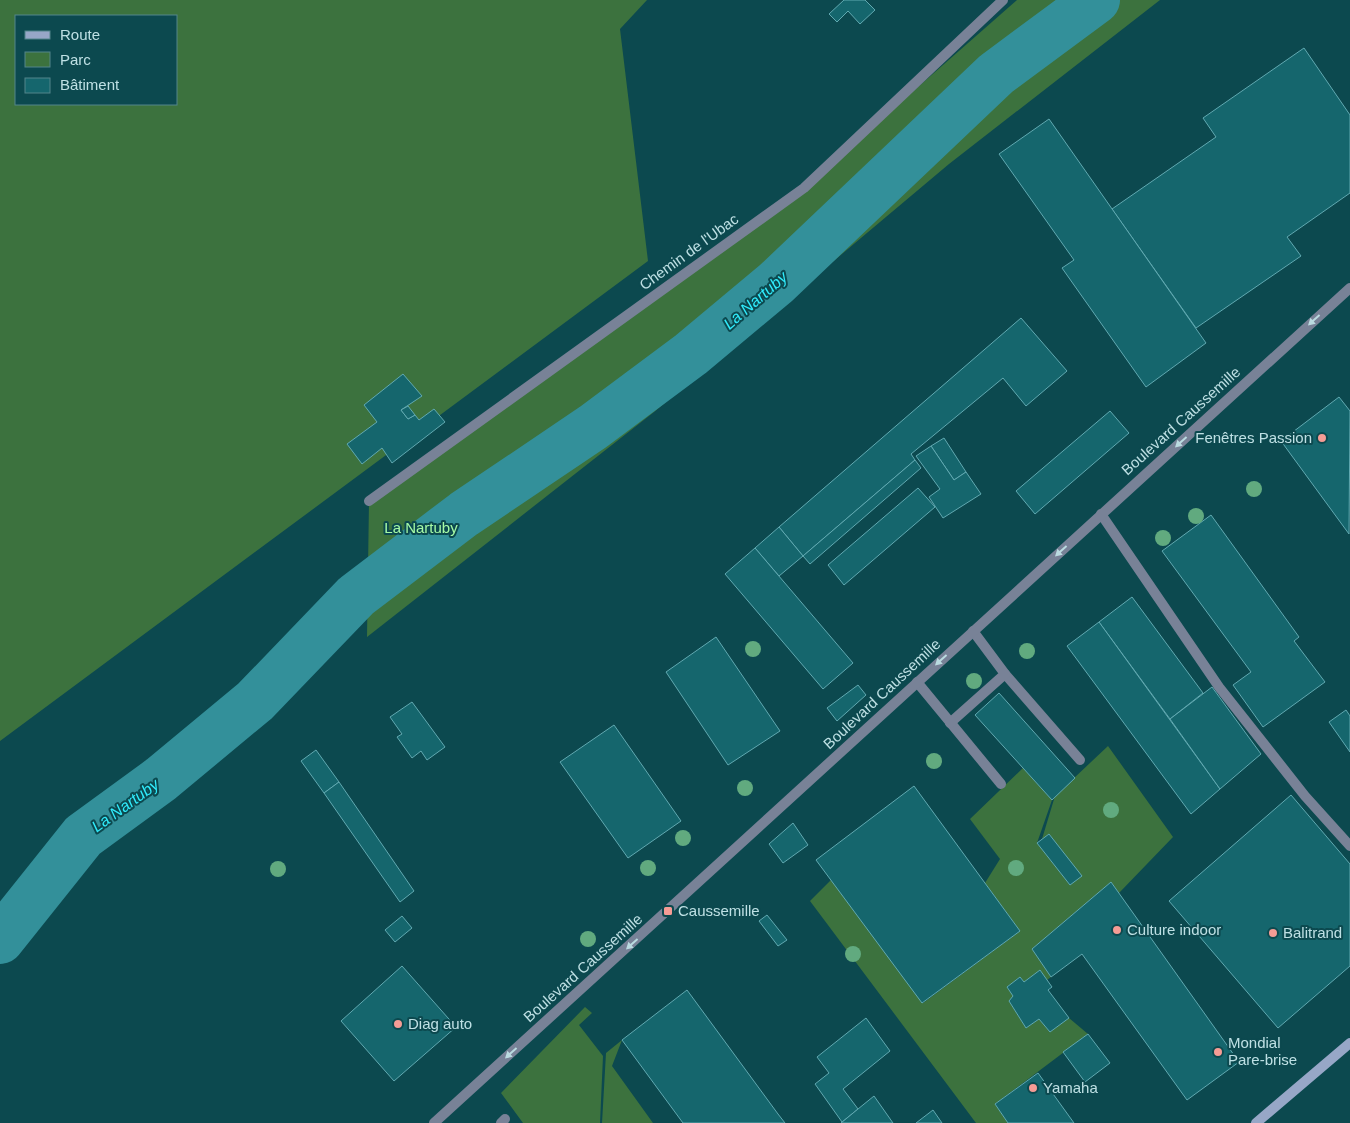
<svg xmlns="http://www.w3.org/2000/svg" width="1350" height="1123" font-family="Arial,sans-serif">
	<rect width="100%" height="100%" fill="#0c494f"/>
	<g fill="#3c723e" fill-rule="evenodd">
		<path d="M0,0H647L620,29L648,261L0,741ZM16,16H176V104H16Z"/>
		<path d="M1017,0H1160L949,164L654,412L367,637L369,501L795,195Z"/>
		<path d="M1108,746L1173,837L1119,893L1111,882L1032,949L1051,977L1047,980L1040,970L1024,982L1020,977L1007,987L1013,996L1009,1001L1026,1028L1039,1019L1050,1032L1069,1018L1088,1034L995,1104L1008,1123H976L810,901L831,880L923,1003L1020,931L985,883L1000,859L970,819L1023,768L1052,800L1037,843L1070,885L1081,876L1049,834L1042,839L1055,796Z"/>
		<path d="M585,1007L592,1013L579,1025L603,1056L600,1123H523L501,1093Z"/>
		<path d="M622,1040L612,1066L653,1123H602L606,1053Z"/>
	</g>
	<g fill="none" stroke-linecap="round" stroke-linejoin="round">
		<path stroke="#33909a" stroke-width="48" d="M0,940L83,836L161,779L255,701L356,596L464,514L593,427L691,354L776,283L996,74L1096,0"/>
	</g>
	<g fill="#15666d" stroke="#61a9b1">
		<path d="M844,0H865L875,10L860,24L848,11L837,22L829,14Z"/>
		<path d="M1304,48L1350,115V193L1287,237L1301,256L1196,328L1112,209L1216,137L1203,118Z"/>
		<path d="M1049,119L1206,343L1146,387L1062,268L1074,260L999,154Z"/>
		<path d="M1021,318L1067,371L1026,406L1003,378L911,454L915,460L803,556L779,527Z"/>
		<path d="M403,374L422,396L401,410L408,419L415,415L419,420L434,409L445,422L392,463L382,448L362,464L347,444L377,422L364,405Z"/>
		<path d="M1339,397L1350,411L1349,534L1281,441Z"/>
		<path d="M408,406L415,415L408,419L401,410Z"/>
		<path d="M1110,411L1129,433L1035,514L1016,491Z"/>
		<path d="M944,438L966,472L954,480L931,446Z"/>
		<path d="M931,446L954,480L966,472L981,494L943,518L929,497L940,489L916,456Z"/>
		<path d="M915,460L921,468L810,564L803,556Z"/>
		<path d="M918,488L935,507L844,585L828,565Z"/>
		<path d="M1211,515L1299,637L1294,641L1325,682L1263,727L1233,685L1251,672L1162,551Z"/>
		<path d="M779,527L803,556L779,576L755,548Z"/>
		<path d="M755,548L853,663L823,689L725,574Z"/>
		<path d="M1132,597L1203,693L1170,719L1099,622Z"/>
		<path d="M1099,622L1220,789L1191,814L1067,646Z"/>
		<path d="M716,637L780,731L728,765L666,672Z"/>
		<path d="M858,685L866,695L837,721L827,708Z"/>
		<path d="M1212,687L1261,754L1220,789L1170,719Z"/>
		<path d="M999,693L1075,778L1052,800L975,715Z"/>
		<path d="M412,702L445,747L427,760L421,751L412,758L397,737L402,734L390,717Z"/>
		<path d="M1346,710L1350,716V752L1329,722Z"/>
		<path d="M614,725L681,821L628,858L560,762Z"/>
		<path d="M316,750L339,782L324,793L301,761Z"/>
		<path d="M339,782L414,891L400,902L324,793Z"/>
		<path d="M914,786L1020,931L922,1003L816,860Z"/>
		<path d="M1291,795L1350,864V966L1278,1028L1169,901Z"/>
		<path d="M793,823L808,845L783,863L769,844Z"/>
		<path d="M1049,834L1082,876L1070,885L1037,843Z"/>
		<path d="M1111,882L1239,1062L1187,1100L1082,954L1051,977L1032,949Z"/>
		<path d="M767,915L787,940L778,946L759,921Z"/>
		<path d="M402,916L412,928L395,942L385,930Z"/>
		<path d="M402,966L456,1027L394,1081L341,1021Z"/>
		<path d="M1040,970L1052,987L1048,990L1069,1018L1050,1032L1039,1019L1026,1028L1009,1001L1013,996L1007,987L1020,977L1024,982Z"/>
		<path d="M687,990L778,1114L785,1123H683L622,1040Z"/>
		<path d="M866,1018L890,1051L843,1089L858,1109L842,1122L815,1084L829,1073L817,1057Z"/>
		<path d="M1088,1034L1110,1063L1085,1082L1063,1052Z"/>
		<path d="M1038,1073L1074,1123H1008L995,1104Z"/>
		<path d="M874,1096L893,1123H841L858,1109Z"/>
		<path d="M933,1110L942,1123H916Z"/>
	</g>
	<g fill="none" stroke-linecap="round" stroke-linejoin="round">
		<g stroke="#788297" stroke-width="10">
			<path d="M1101,514L1219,687L1305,796L1350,846"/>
			<path d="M1005,674L1080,760"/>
			<path d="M917,682L1001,784"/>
			<path d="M950,723L1005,674L973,631"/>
			<path d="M434,1123L1350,288"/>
			<path d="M501,1123L505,1119"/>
		</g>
		<path stroke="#788297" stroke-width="10" d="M369,501L804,188L1003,0"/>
		<path stroke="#97a7c7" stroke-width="10" d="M1256,1123L1350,1043"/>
	</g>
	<g fill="#61aa7f">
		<circle cx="1254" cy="489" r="8"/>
		<circle cx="1196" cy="516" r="8"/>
		<circle cx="1163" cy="538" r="8"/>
		<circle cx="753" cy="649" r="8"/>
		<circle cx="1027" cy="651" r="8"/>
		<circle cx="974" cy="681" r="8"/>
		<circle cx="934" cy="761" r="8"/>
		<circle cx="745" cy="788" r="8"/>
		<circle cx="1111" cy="810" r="8"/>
		<circle cx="683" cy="838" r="8"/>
		<circle cx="648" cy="868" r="8"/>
		<circle cx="1016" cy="868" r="8"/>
		<circle cx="278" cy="869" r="8"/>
		<circle cx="588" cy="939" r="8"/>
		<circle cx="853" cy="954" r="8"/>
	</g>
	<defs><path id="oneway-solid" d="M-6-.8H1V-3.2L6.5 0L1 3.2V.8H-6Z" transform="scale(1.25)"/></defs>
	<g fill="#badbe0">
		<use href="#oneway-solid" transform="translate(1314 320) rotate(138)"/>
		<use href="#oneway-solid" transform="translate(1181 442) rotate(138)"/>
		<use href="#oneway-solid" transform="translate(1061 551) rotate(138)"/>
		<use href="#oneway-solid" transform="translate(941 660) rotate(138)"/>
		<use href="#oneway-solid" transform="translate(632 944) rotate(138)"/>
		<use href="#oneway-solid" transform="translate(511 1053) rotate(138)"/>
	</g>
	<g fill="#f59c95" stroke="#0c494f" stroke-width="2">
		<circle cx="1322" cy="438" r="5"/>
		<rect x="663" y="906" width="10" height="10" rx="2.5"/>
		<circle cx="1117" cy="930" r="5"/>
		<circle cx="1273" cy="933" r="5"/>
		<circle cx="398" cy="1024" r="5"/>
		<circle cx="1218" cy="1052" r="5"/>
		<circle cx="1033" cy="1088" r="5"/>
	</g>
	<g text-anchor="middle" stroke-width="4" stroke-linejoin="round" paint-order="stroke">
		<g font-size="15" fill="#bee0e4" stroke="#0c494f">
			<text transform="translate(689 252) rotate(-36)" y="5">Chemin de l'Ubac</text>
			<text transform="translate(1181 421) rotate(-42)" y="5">Boulevard Caussemille</text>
			<text transform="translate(882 694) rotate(-43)" y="5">Boulevard Caussemille</text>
			<text transform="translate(583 968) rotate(-42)" y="5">Boulevard Caussemille</text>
		</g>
		<g font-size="15" fill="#bee0e4" stroke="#0c494f" text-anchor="start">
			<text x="1312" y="443" text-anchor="end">Fenêtres Passion</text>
			<text x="678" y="916">Caussemille</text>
			<text x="1127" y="935">Culture indoor</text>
			<text x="1283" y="938">Balitrand</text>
			<text x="408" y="1029">Diag auto</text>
			<text x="1228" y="1048">Mondial<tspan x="1228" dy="17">Pare-brise</tspan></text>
			<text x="1043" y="1093">Yamaha</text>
		</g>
		<g font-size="15" fill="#a6faa6" stroke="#0c494f">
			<text x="421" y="533">La Nartuby</text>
		</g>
		<g font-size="16" font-style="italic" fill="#30ecfc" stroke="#0c494f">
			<text transform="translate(755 300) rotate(-41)" y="6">La Nartuby</text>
			<text transform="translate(125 805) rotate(-36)" y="6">La Nartuby</text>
		</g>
	</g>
	<rect x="15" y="15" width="162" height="90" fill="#0c494f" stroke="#53858b"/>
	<rect x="25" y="31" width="25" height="8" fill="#97a7c7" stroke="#53858b"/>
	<text x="60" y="40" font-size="15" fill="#bee0e4">Route</text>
	<rect x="25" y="52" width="25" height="15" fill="#3c723e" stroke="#53858b"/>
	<text x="60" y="65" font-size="15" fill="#bee0e4">Parc</text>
	<rect x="25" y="78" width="25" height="15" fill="#15666d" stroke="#53858b"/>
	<text x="60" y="90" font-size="15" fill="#bee0e4">Bâtiment</text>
</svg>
